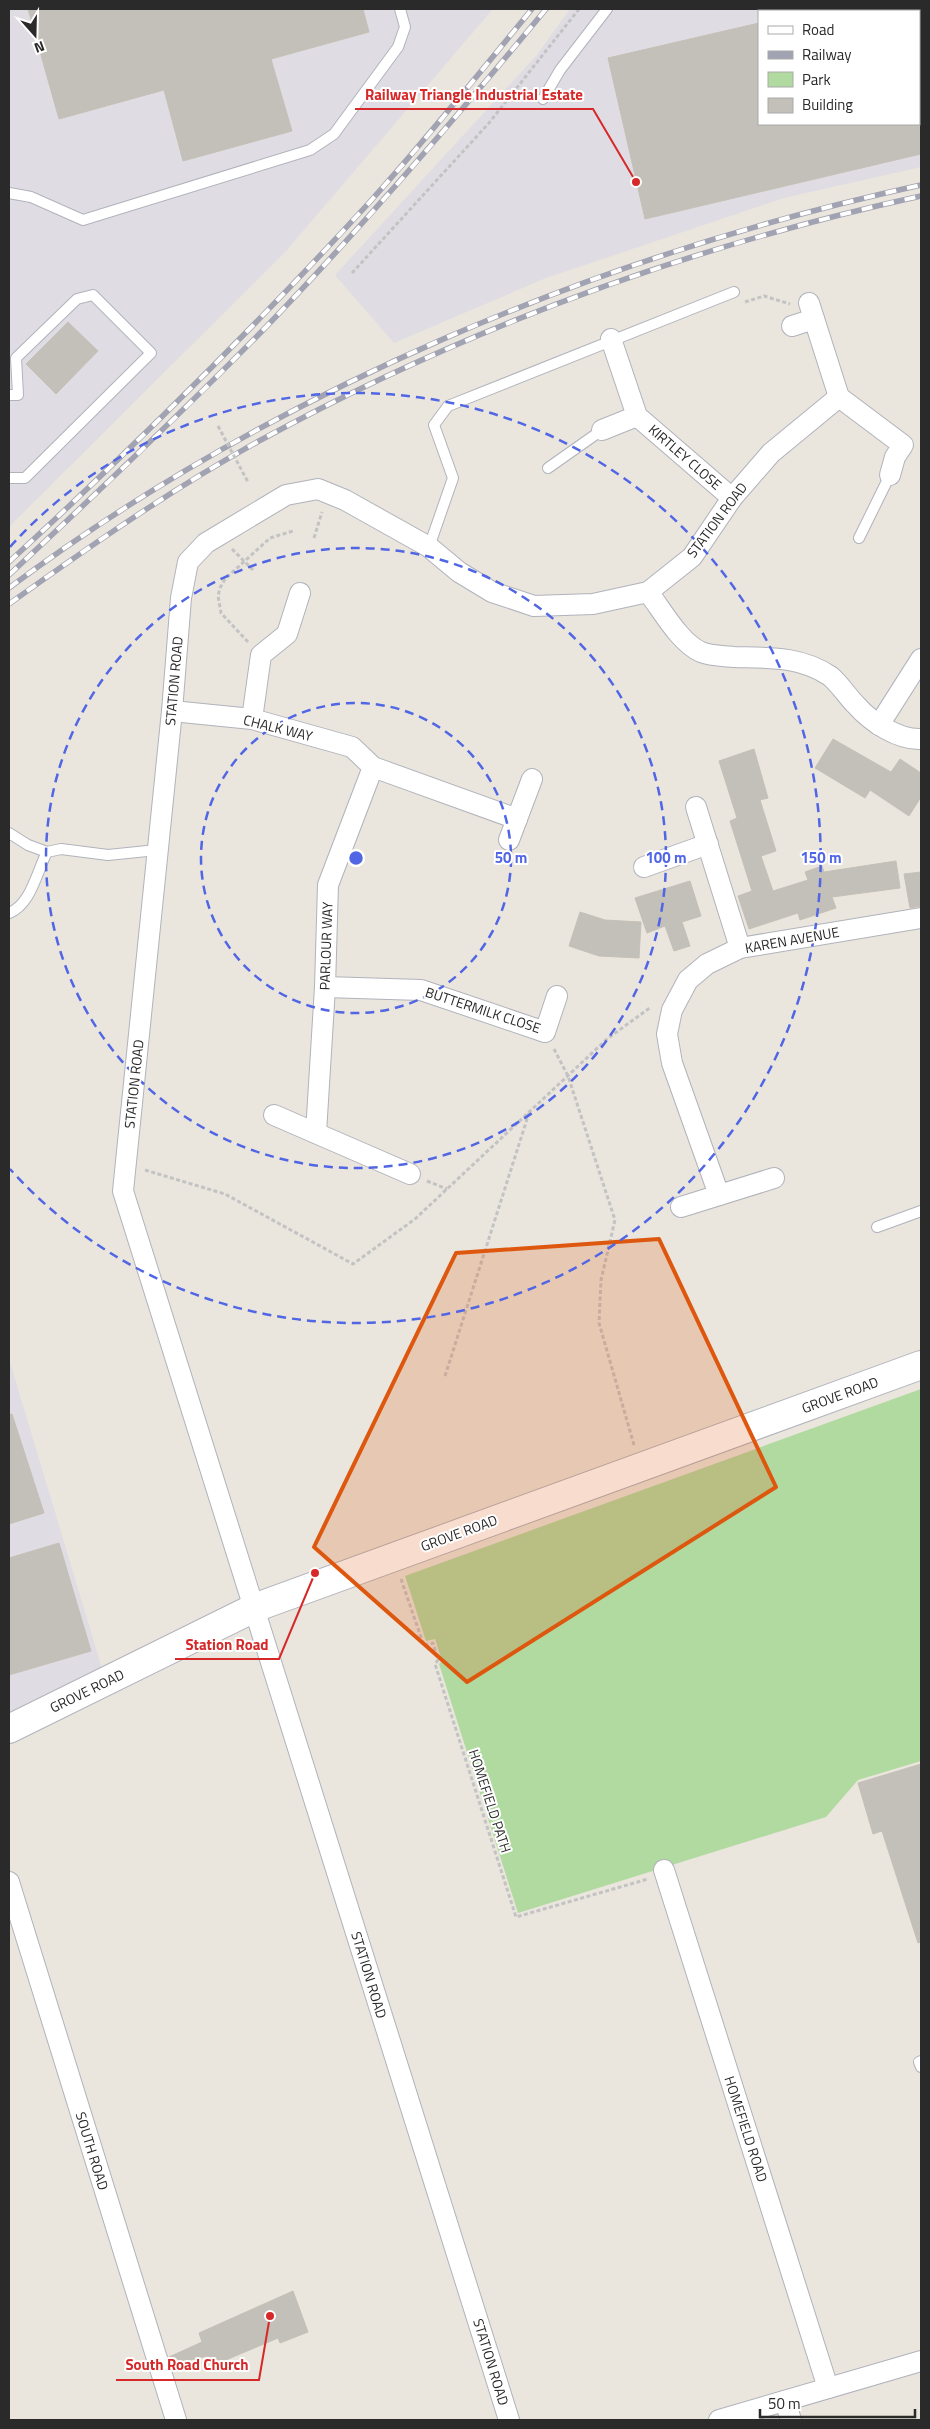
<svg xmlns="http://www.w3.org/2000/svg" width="930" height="2429" font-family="'Titillium Web',sans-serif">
	<rect width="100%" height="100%" fill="#eae5dd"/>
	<g fill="#dfdde3" fill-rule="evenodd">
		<path d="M9,9H493L286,251L9,527Z"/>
		<path d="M570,9H921V167L784,198L546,278L394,343L335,275L536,56ZM759,11H919V124H759Z"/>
		<path d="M9,1359L103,1672L9,1719Z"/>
	</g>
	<path fill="#b1daa0" d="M921,1389V1761L858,1780L826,1817L518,1913L439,1664L442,1661L435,1639L426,1641L405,1576Z"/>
	<g fill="#c3bfb9" stroke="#c5c1b7">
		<path d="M28,9H363L369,32L271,59L292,131L183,161L164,90L59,119Z"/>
		<path d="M759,23V124H921V154L645,219L608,58Z"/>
		<path d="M68,322L98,351L56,394L26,364Z"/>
		<path d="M833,739L891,772L900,759L921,773V797L909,816L870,790L865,798L815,768Z"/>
		<path d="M754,749L768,798L760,800L776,851L761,856L773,891L808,880L805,872L822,866L824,872L896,861L900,888L832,897L836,908L800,920L798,913L749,929L738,896L752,891L730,821L737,818L719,761Z"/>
		<path d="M921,872V906L910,908L904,874Z"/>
		<path d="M690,881L701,916L682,922L690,946L674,951L665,926L647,933L635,898Z"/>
		<path d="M580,912L605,920L641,922L639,958L599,956L569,946Z"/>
		<path d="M12,1414L44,1513L9,1524V1415Z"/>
		<path d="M59,1543L91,1651L9,1675V1558Z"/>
		<path d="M921,1764V1942L918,1943L882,1831L873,1834L858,1783Z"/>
		<path d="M293,2291L308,2332L280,2343L278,2338L214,2365L208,2356L171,2364L169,2357L202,2342L199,2333Z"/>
	</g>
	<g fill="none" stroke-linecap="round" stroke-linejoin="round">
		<defs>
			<g id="lane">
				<path d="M543,99L560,70L607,9"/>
				<path d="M9,193L31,197L83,220L310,150L334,134L398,47L405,27L400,9"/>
				<path d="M9,395H18L16,358L77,299L93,295L151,353L25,478H9"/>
				<path d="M548,468L602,430"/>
				<path d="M859,538L890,475"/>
				<path d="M429,547L453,478L434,425L448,406L734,292"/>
				<path d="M9,833L28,845L47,852L61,849L108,855L157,850"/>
				<path d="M9,913C31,905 37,871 47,852"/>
				<path d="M877,1227L921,1211"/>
				<path d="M921,2061L919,2062L921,2067"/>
			</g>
			<g id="street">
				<path d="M792,326L814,319"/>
				<path d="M611,339L637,416L732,498"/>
				<path d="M839,397L903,445L895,457L890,475"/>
				<path d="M602,430L637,416"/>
				<path d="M648,592C662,610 680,643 701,652C711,656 723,656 734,657C769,658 800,656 830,676C839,683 847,696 856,705C871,722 898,740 921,739"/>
				<path d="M172,711L252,719L352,747L373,767L517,819"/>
				<path d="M252,719L261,655L287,634L300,593"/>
				<path d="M879,725L921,659"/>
				<path d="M696,807L740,948"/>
				<path d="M509,840L532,779"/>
				<path d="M644,867L708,844"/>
				<path d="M325,987L421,990L545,1032L557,996"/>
				<path d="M274,1115L410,1174"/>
				<path d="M316,1133L325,987L328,885L373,767"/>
				<path d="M719,1195L672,1063L667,1034L672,1010L688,980L707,964L740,948L921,918"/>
				<path d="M681,1207L774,1178"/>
				<path d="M664,1870L828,2388"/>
				<path d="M9,1882L176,2420"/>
				<path d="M785,2401L791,2420"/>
				<path d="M509,2420L123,1191L172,711L181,598L188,562L206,543L286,495L318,489L345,500L429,547L459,572L492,592L534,606L593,604L648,592L692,557L732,498L771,453L839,397L809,303"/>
				<path d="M719,2420L921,2361"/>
			</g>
			<path id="secondary" d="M9,1729L254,1608L921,1365"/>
		</defs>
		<use href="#lane" stroke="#b1b3bc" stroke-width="12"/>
		<use href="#street" stroke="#b1b3bc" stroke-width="22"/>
		<use href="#secondary" stroke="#b1b3bc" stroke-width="30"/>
		<g stroke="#c3c3c3" stroke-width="3" stroke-dasharray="4 2.5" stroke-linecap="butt">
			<path d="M352,273L489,123L579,9"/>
			<path d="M745,302L764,296L790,304"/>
			<path d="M314,538L322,512"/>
			<path d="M232,549L253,570"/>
			<path d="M248,642L221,613L218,596L220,588L225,579L270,538L293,531"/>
			<path d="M554,1049L568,1076L615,1220L601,1280L599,1323L634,1445"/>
			<path d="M145,1170L225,1194L353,1264L415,1219L607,1039L651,1007"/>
			<path d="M427,1181L447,1189"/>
			<path d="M445,1376L529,1113"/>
			<path d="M401,1579L424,1646L433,1643L438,1660L435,1664L516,1917L648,1879"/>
		</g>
		<use href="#lane" stroke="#fff" stroke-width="10"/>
		<use href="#street" stroke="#fff" stroke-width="20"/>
		<use href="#secondary" stroke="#fff" stroke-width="28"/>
		<defs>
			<g id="rail">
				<path d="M9,562C133,448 253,329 367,205C424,142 478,75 532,9"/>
				<path d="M9,575C96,494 183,412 266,327C364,225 456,118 546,9"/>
				<path d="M9,588C273,391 600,255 921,185"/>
				<path d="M9,604C90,546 172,489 259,441C466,328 691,246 921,196"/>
			</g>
		</defs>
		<use href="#rail" stroke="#a1a2b2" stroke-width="5.5"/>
		<use href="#rail" stroke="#fff" stroke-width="4" stroke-dasharray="11" stroke-linecap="butt"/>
		<path stroke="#c3c3c3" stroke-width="3" stroke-dasharray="4 2.5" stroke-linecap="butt" d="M218,426L248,482"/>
	</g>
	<path fill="#de570e" fill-opacity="0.2" stroke="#de570e" stroke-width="4" stroke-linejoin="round" d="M659,1239L776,1487L467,1682L314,1547L456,1253Z"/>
	<g fill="none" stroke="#5166e4" stroke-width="2.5" stroke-dasharray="9 6">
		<circle cx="356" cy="858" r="155"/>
		<circle cx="356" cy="858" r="310"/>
		<path d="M10 547A465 465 0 1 1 10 1169"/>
	</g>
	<g text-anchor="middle" stroke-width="4" stroke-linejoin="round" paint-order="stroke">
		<g font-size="14" fill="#2a2a2a" stroke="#fff">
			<text transform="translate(685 457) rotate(41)" y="5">KIRTLEY CLOSE</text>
			<text transform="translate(717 520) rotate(-53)" y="5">STATION ROAD</text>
			<text transform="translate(174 681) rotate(-85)" y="5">STATION ROAD</text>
			<text transform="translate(278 728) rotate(14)" y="5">CHALK WAY</text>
			<text transform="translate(792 940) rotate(-10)" y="5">KAREN AVENUE</text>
			<text transform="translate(326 946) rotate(-88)" y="5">PARLOUR WAY</text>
			<text transform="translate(483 1010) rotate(18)" y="5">BUTTERMILK CLOSE</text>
			<text transform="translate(134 1084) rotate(-84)" y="5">STATION ROAD</text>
			<text transform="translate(840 1395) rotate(-20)" y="5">GROVE ROAD</text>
			<text transform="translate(459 1533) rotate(-20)" y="5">GROVE ROAD</text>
			<text transform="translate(87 1691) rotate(-26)" y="5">GROVE ROAD</text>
			<text transform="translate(490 1801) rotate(72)" y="5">HOMEFIELD PATH</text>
			<text transform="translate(369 1975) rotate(73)" y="5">STATION ROAD</text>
			<text transform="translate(746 2129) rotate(72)" y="5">HOMEFIELD ROAD</text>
			<text transform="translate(92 2151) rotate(73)" y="5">SOUTH ROAD</text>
			<text transform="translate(491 2362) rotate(73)" y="5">STATION ROAD</text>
		</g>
	</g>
	<circle cx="356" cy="858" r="8" fill="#5166e4" stroke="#fff" stroke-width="2.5"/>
	<g font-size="15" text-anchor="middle" font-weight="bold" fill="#5166e4" stroke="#fff" stroke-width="4" stroke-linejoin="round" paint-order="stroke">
		<text x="511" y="863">50 m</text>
		<text x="666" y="863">100 m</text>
		<text x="821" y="863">150 m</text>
	</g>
	<path fill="none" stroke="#d62828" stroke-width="2" d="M636 182L593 109H355M315 1573L279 1659H175M270 2316L259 2380H116"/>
	<g fill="#d62828" stroke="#fff" stroke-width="2">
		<circle cx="636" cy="182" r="5"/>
		<circle cx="315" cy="1573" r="5"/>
		<circle cx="270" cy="2316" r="5"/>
	</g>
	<g font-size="15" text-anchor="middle" font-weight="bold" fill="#d62828" stroke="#fff" stroke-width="4" stroke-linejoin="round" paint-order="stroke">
		<text x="474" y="100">Railway Triangle Industrial Estate</text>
		<text x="227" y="1650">Station Road</text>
		<text x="187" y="2370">South Road Church</text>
	</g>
	<rect width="930" height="2429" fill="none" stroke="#2a2a2a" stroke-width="20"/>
	<rect x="758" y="10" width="162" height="115" fill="#ffffff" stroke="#aaaaaa"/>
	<rect x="768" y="26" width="25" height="8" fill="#ffffff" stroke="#aaaaaa"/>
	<text x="802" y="35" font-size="15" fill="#2a2a2a">Road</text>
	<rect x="768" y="51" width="25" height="8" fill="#a1a2b2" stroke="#aaaaaa"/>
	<text x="802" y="60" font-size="15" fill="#2a2a2a">Railway</text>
	<rect x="768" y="72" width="25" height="15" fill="#b1daa0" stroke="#aaaaaa"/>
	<text x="802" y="85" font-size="15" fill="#2a2a2a">Park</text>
	<rect x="768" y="98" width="25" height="15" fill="#c3bfb9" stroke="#aaaaaa"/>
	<text x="802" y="110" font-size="15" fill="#2a2a2a">Building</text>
	<g transform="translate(35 35) rotate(160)" stroke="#ffffff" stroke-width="4" paint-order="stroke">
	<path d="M0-4L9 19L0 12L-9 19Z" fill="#2a2a2a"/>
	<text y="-8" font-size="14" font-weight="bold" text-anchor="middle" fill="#2a2a2a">N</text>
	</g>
	<path d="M760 2409v8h155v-8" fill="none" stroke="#2a2a2a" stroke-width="2.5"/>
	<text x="768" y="2409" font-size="15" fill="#2a2a2a" stroke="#ffffff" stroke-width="4" paint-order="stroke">50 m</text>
</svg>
